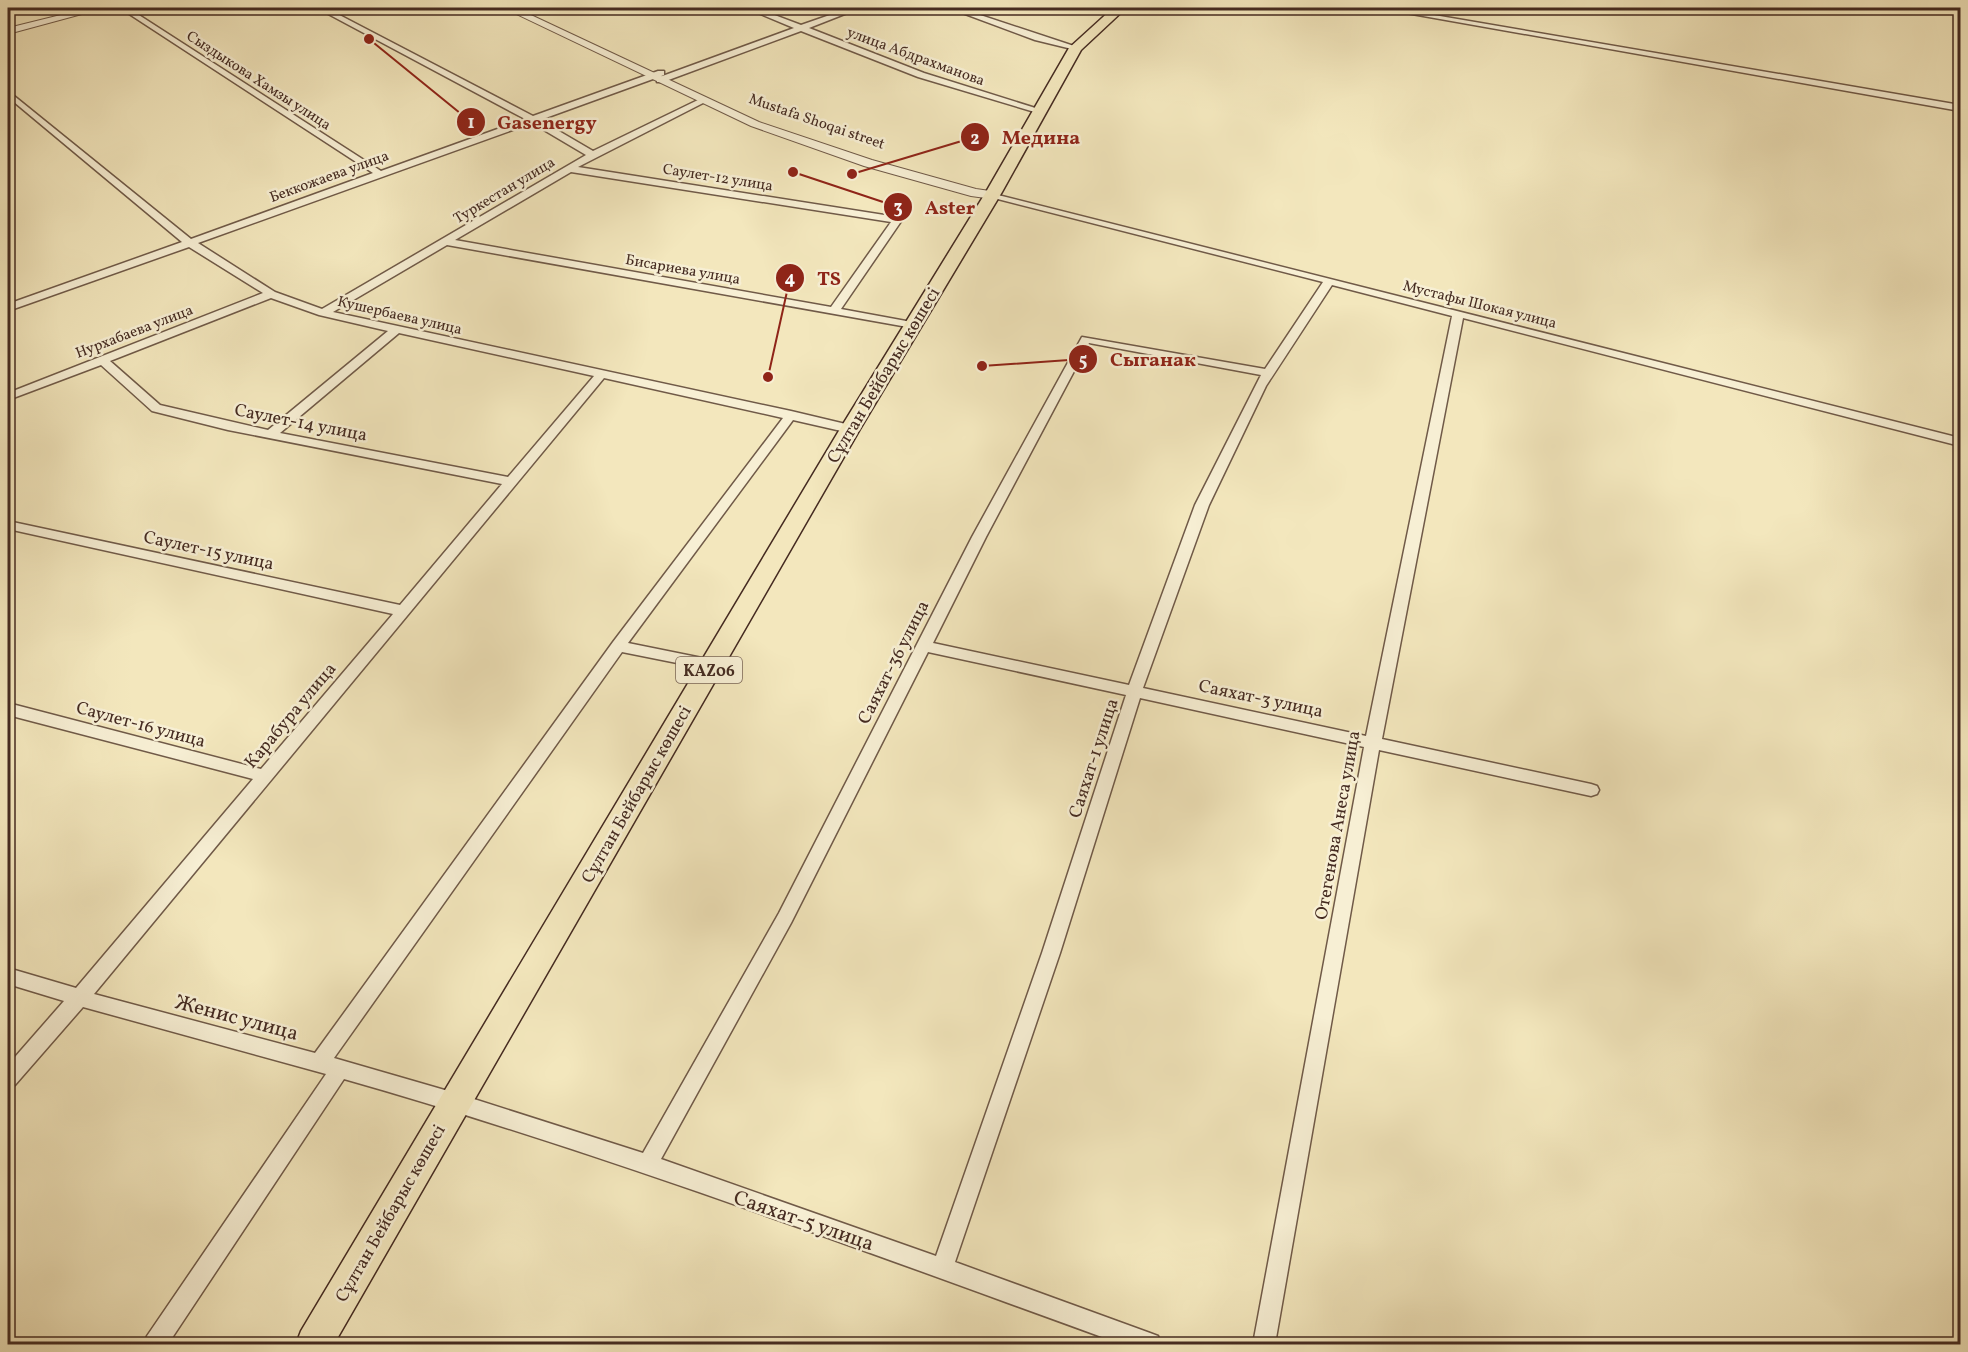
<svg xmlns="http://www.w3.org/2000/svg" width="1968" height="1352" font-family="Vollkorn,serif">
	<rect width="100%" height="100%" fill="#f3e7bd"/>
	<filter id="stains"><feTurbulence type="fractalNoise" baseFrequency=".00333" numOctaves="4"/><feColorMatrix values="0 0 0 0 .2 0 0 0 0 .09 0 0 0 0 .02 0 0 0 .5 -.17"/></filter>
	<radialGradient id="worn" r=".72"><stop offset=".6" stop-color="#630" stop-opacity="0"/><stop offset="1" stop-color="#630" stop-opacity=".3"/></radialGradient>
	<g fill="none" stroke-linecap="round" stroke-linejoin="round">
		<defs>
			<g id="minor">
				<path d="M120,8H128L381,171L525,119L317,8H326L533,116L658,71H664V75L540,120L593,151L700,99L707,101L578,167L897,217L902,220L841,309L917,323V327L913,328L447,245L333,312L791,411L854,426L856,429L850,433L793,420L628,643L712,660L717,661L719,665L717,669L712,670L622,652L334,1058L455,1093L643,1153L779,913L972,537L1082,337L1265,369L1323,282L990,197V193L1960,438V446L1463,318L1382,739L1591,784L1597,786L1599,790L1597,794L1591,796L1379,750L1275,1344H1253L1364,747L1140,698L1060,953L955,1262L1150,1333L1158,1336L1161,1344H1121C864,1251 608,1154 344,1079L168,1344H144L147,1336L326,1074L83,1007L15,1085L8,1088V1065L64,1001L8,984V968L76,988L253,779L8,715V703L261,769L393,614L8,529V521L400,605L502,484L228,430L152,411L101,365L8,400V393L263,293L189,247L8,311V304L182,242L8,97V91L191,239L373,173ZM532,123L586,155L322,309L275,292L198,243ZM571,172L891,222L831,307L455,240ZM1332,285L1452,316L1366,736L1143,688L1209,505L1266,386ZM271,298L319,315L388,331L268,430L160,405L110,361ZM399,333L594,376L508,477L280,433ZM1089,343L1261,375L1195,505L1129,685L933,643L986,537ZM604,378L783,418L613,642L315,1053L94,994ZM928,652L1126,695L1042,953L936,1256L661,1159L791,923Z"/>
				<path d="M746,8H756L801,25L850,8H860L809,28L924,73L1045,111L1038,113L918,77L801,31L663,82H657V78L794,28Z"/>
				<path d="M949,8H959L1080,48L1076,50L1035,40Z"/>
				<path d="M1378,8H1393L1960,105V111Z"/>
			</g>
			<g id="tertiary">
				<path d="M89,8H104L8,34V28Z"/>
				<path d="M504,8H516L759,122L872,160L976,189L997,192L999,195L993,199L971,196L864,166L751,126Z"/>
			</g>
			<path id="primary" d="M1113,8H1126L1081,50L1002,192L860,429L334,1344H296L301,1331L840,429L986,192L1069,48Z"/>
		</defs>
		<use href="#minor" stroke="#705a48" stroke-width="3"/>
		<use href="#tertiary" stroke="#705a48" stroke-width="2"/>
		<use href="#primary" stroke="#452b21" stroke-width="3"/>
		<use href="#minor" fill="#f7efd4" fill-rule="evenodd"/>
		<use href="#tertiary" fill="#f7efd4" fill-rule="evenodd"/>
		<use href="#primary" fill="#f3e7bd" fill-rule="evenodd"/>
	</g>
	<g text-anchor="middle" stroke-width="5" stroke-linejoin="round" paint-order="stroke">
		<g font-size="15" fill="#452b21" stroke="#f7efd4">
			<text transform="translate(916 56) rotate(20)" y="5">улица Абдрахманова</text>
			<text transform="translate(259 80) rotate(33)" y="5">Сыздыкова Хамзы улица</text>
			<text transform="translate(817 121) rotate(19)" y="5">Mustafa Shoqai street</text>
			<text transform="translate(329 176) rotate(-20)" y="5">Беккожаева улица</text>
			<text transform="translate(718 177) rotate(9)" y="5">Саулет-12 улица</text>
			<text transform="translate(504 190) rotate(-31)" y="5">Туркестан улица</text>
			<text transform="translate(683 269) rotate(10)" y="5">Бисариева улица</text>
			<text transform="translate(1480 304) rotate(14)" y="5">Мустафы Шокая улица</text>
			<text transform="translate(400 315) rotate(13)" y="5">Кушербаева улица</text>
			<text transform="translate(134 331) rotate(-21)" y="5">Нурхабаева улица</text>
		</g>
		<rect fill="#f7efd4" stroke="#7a6657" stroke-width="1.5" x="676" y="657" width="66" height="26" rx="4.5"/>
		<g font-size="16" font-weight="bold" fill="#452b21">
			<text x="709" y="676">KAZ06</text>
		</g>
		<g font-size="18" fill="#452b21" stroke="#f7efd4">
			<text transform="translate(883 375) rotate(-59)" y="6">Сұлтан Бейбарыс көшесі</text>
			<text transform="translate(301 422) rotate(11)" y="6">Саулет-14 улица</text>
			<text transform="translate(209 550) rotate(12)" y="6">Саулет-15 улица</text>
			<text transform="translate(893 662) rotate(-63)" y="6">Саяхат-36 улица</text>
			<text transform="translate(1261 698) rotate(12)" y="6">Саяхат-3 улица</text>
			<text transform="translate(290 715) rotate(-50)" y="6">Карабура улица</text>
			<text transform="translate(141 724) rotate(15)" y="6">Саулет-16 улица</text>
			<text transform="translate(1093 758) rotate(-72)" y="6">Саяхат-1 улица</text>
			<text transform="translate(636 794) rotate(-60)" y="6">Сұлтан Бейбарыс көшесі</text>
			<text transform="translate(1337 825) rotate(-80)" y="6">Отегенова Анеса улица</text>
			<text transform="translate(390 1213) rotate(-60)" y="6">Сұлтан Бейбарыс көшесі</text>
		</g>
		<g font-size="21" fill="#452b21" stroke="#f7efd4">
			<text transform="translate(237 1017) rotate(15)" y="7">Женис улица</text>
			<text transform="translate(804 1220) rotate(19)" y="7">Саяхат-5 улица</text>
		</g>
	</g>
	<path fill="none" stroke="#8f2418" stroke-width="2" d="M369 39L471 122M852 174L975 137M793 172L898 207M768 377L790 278M982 366L1083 359"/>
	<g fill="#8f2418" stroke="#f7efd4" stroke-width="2">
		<circle cx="369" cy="39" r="6"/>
		<circle cx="852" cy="174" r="6"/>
		<circle cx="793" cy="172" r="6"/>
		<circle cx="768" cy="377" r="6"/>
		<circle cx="982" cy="366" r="6"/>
		<circle cx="471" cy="122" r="15"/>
		<circle cx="975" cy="137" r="15"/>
		<circle cx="898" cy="207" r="15"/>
		<circle cx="790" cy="278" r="15"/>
		<circle cx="1083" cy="359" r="15"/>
	</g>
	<g font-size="18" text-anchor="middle" font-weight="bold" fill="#fff">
		<text x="471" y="128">1</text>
		<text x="975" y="144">2</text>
		<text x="898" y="213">3</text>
		<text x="790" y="284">4</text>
		<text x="1083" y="366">5</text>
	</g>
	<g font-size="20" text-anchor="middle" font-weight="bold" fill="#8f2418" stroke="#f7efd4" stroke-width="5" stroke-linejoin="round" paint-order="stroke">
		<text x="547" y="129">Gasenergy</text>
		<text x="1041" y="144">Медина</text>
		<text x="950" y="214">Aster</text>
		<text x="829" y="285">TS</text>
		<text x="1153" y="366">Сыганак</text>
	</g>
	<rect width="1968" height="1352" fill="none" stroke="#f3e7bd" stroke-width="30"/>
	<rect x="9" y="9" width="1950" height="1334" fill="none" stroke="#452b21" stroke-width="3"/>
	<rect x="15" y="15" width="1938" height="1322" fill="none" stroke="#452b21" stroke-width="1.5"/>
	<rect width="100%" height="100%" filter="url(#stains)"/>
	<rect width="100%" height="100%" fill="url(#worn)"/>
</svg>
